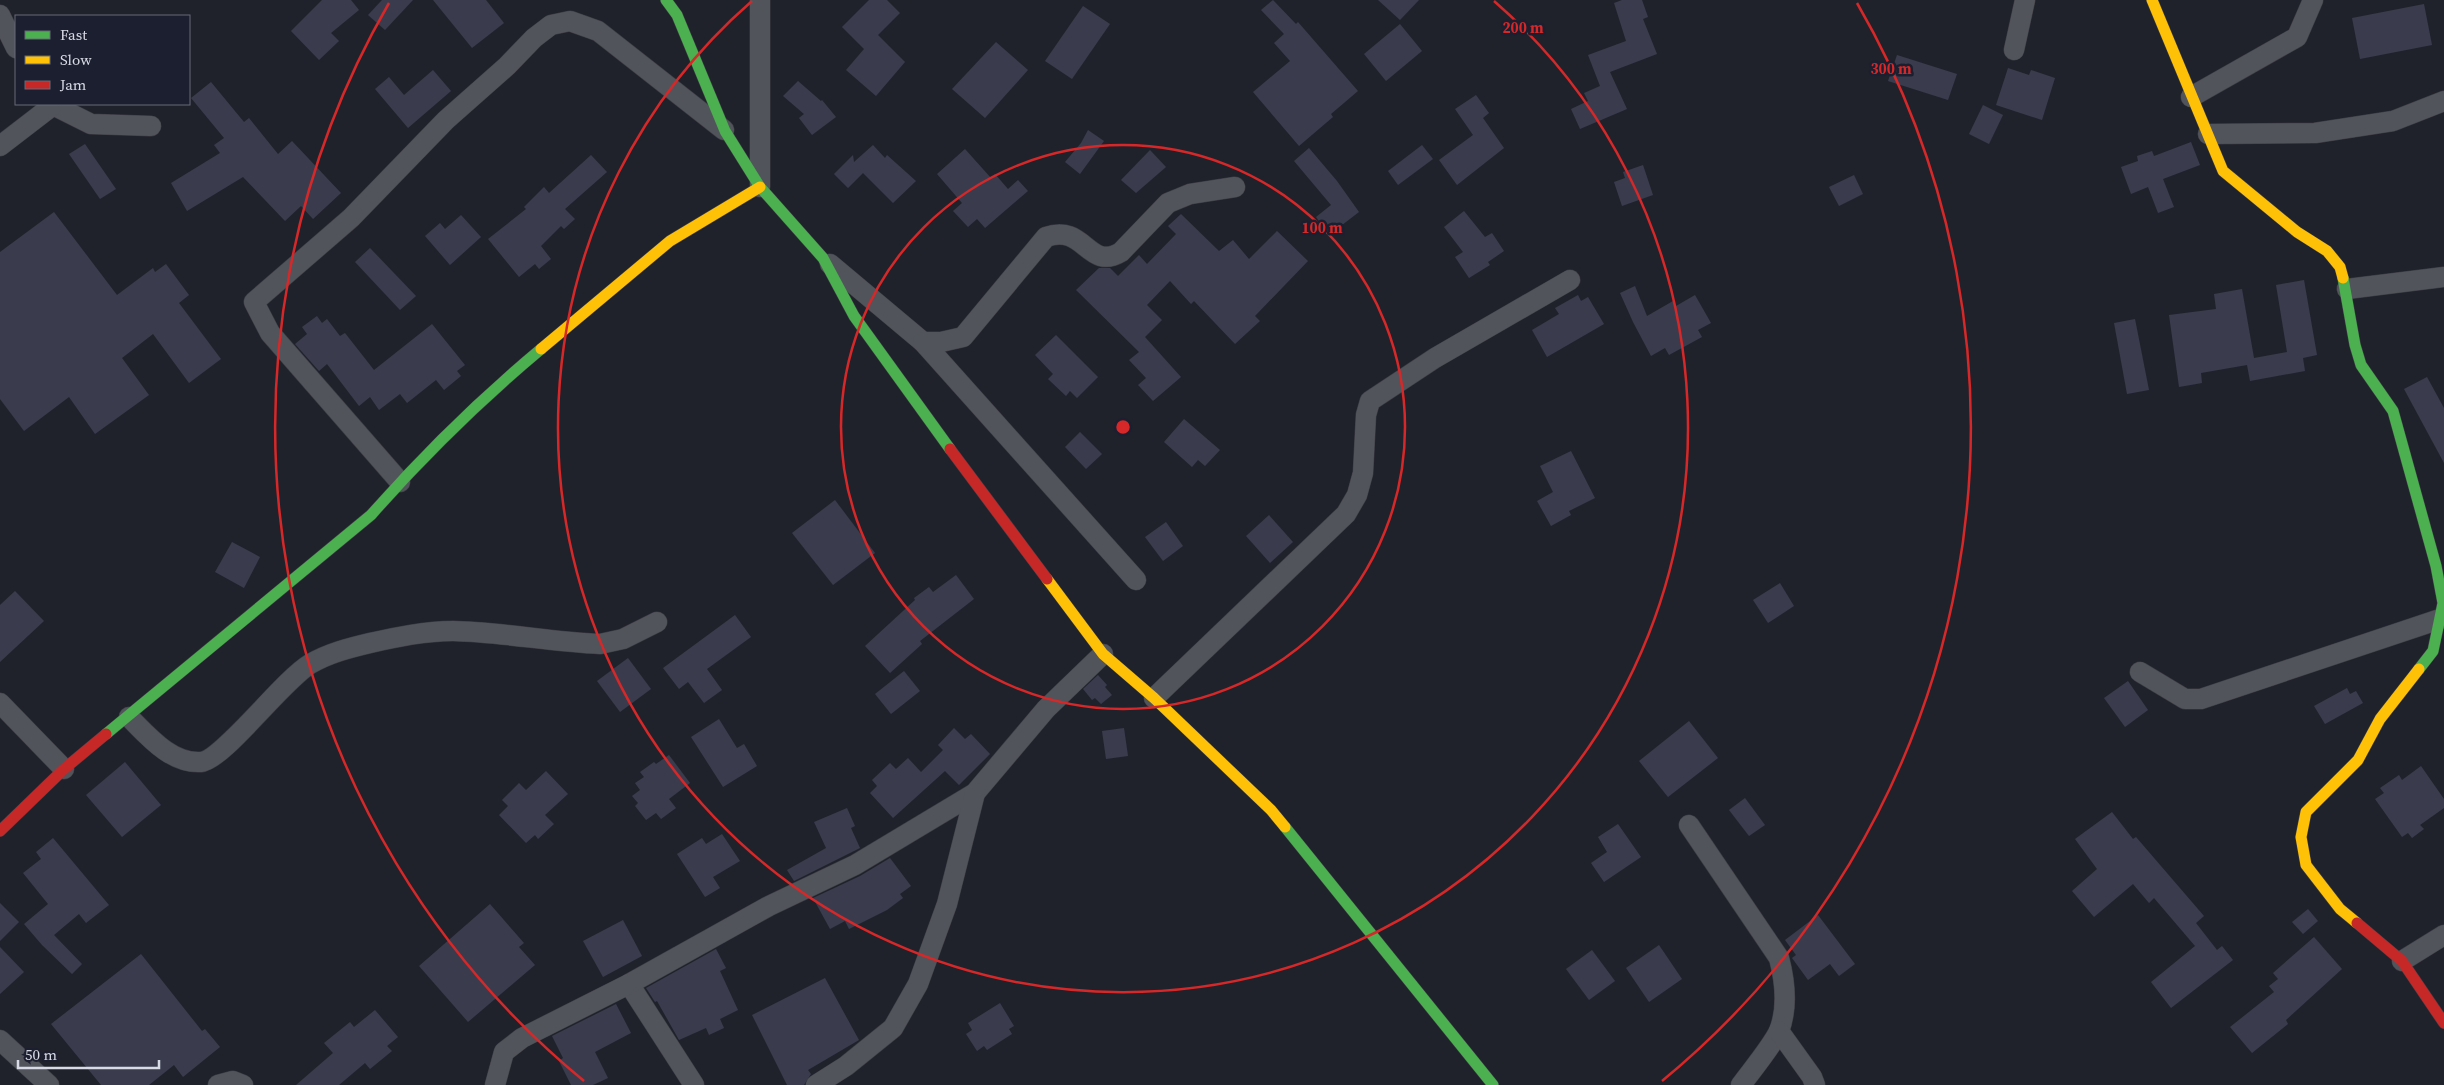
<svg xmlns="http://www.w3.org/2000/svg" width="2444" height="1085" font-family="'Source Serif 4',serif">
	<rect width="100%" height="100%" fill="#20222b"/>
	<g fill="#3a3c4e">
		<path d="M322,0H351L359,10L331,33L339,41L319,60L291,31Z"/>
		<path d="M382,0H413L385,30L368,15Z"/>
		<path d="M433,0H486L504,23L472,48Z"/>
		<path d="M869,0H887L900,13L878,35L905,62L876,96L846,70L864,49L842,27Z"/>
		<path d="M1273,0L1296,24L1298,22L1358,91L1331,114L1333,117L1299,146L1253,92L1290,61L1274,43L1284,34L1261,10Z"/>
		<path d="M1378,0H1419L1400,20Z"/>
		<path d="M1622,0H1642L1648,17L1643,19L1657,54L1610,72L1627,109L1580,129L1571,109L1588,101L1584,93L1600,86L1588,55L1626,41L1614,3Z"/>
		<path d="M2424,4L2432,45L2360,59L2352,18Z"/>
		<path d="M1083,6L1110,24L1072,79L1045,61Z"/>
		<path d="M1400,24L1422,51L1386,81L1364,54Z"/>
		<path d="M996,42L1028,70L985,118L952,89Z"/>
		<path d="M1897,55L1957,74L1948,100L1888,81Z"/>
		<path d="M2008,68L2029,75L2031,70L2055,78L2042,120L1996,105Z"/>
		<path d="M433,70L451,91L408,128L375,89L389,77L404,95Z"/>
		<path d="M798,81L821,101L822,100L836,117L812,135L799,118L804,114L783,96Z"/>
		<path d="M211,82L244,122L249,118L278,154L292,141L341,193L313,219L301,206L285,221L243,177L187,211L171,183L220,153L214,145L224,138L191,98Z"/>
		<path d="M1476,95L1489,113L1483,118L1504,148L1457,185L1439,160L1473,135L1455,109Z"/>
		<path d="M1983,105L2003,115L1989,144L1969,134Z"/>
		<path d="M1088,130L1104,141L1080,174L1065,162L1081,143Z"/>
		<path d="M2191,142L2200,165L2163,179L2174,207L2158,213L2148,187L2131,194L2121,167L2138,161L2137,156L2152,151L2154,156Z"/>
		<path d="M85,144L116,189L100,199L69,154Z"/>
		<path d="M873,145L885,158L887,155L916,181L893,203L863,173L848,188L834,174L853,155L854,162Z"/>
		<path d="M1422,145L1433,159L1398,185L1388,171Z"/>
		<path d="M1309,148L1337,181L1359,212L1329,235L1316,217L1331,205L1294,161Z"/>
		<path d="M965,149L991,178L995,174L1008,189L1018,180L1028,191L985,228L977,219L968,227L953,211L962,203L937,174Z"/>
		<path d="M1150,150L1166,167L1136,193L1121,180Z"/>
		<path d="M591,155L607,172L565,209L575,219L564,229L561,226L541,246L551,259L539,269L535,264L519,277L488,239L526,209L524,207L544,187L549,193Z"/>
		<path d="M1643,165L1653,195L1622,206L1614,182L1625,178L1623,172Z"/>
		<path d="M1854,175L1863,194L1839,206L1829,187Z"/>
		<path d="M1464,211L1485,237L1492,233L1504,251L1488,262L1490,265L1469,278L1455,257L1463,252L1444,227Z"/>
		<path d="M54,212L117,295L153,268L155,272L166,264L189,295L179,303L221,359L189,383L153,334L122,358L149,395L95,434L69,397L24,431L0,399V252Z"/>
		<path d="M1181,214L1219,251L1233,240L1249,259L1277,231L1308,261L1255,316L1260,321L1235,344L1194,301L1191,304L1170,281L1147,305L1162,320L1145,337L1181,377L1153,401L1138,385L1146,378L1129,360L1139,352L1076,290L1099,268H1110L1118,276L1139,255L1147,264L1176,234L1168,226Z"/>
		<path d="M461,215L481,237L450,265L425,236L440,223L445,229Z"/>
		<path d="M370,248L416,296L400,310L355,262Z"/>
		<path d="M2304,280L2317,355L2303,358L2305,371L2250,381L2247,365L2201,373L2202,383L2179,387L2169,315L2216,309L2214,294L2242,289L2254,358L2287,352L2276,285Z"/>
		<path d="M1635,286L1647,316L1673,301L1676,306L1695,295L1711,323L1698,330L1702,337L1669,355L1665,348L1651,356L1633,322L1620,293Z"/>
		<path d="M1578,295L1581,301L1588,297L1604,324L1547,357L1532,330L1559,314L1555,308Z"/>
		<path d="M317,316L322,323L327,319L340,336L345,333L374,370L432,324L465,365L457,371L461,376L444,390L436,380L407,403L400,394L379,410L370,397L359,406L327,364L319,371L295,344L307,334L302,327Z"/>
		<path d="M2135,319L2149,390L2127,394L2114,323Z"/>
		<path d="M1056,335L1098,377L1077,398L1070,391L1066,396L1048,379L1053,374L1035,355Z"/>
		<path d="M2427,377L2444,408V463L2404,389Z"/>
		<path d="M1184,419L1220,450L1205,466L1198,460L1192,467L1164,442Z"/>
		<path d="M1080,432L1102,454L1086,469L1065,447Z"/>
		<path d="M1571,451L1595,498L1569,511L1571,515L1551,526L1537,501L1553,492L1540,466Z"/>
		<path d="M835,500L875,553L833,585L792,533Z"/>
		<path d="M1269,515L1293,542L1270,563L1246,536Z"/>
		<path d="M1166,522L1183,546L1163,561L1145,537Z"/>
		<path d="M232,542L260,557L244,588L215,572Z"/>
		<path d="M956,575L974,599L920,641L922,644L890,673L865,646L915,600L914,598L929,587L933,592Z"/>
		<path d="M1780,583L1794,606L1768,623L1753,600Z"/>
		<path d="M15,591L44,621L0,662V605Z"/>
		<path d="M735,615L751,637L707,669L722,690L704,703L688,682L679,689L663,668Z"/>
		<path d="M628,658L651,689L620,712L597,681Z"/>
		<path d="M904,671L920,691L891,714L875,694Z"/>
		<path d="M1098,675L1107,685L1105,687L1112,695L1101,704L1095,698L1092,700L1083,689Z"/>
		<path d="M2128,681L2148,710L2125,727L2104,698Z"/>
		<path d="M2347,688L2350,694L2356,691L2363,703L2325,724L2314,706Z"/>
		<path d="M719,719L737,748L744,744L757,766L723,787L691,737Z"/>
		<path d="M1689,721L1718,758L1668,797L1639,761Z"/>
		<path d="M954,728L965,739L971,734L990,754L959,785L945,771L893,818L870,793L877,786L872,780L890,763L896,769L908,758L921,772L943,750L938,745Z"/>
		<path d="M1124,728L1128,756L1106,759L1102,731Z"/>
		<path d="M669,755L690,783L669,799L676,808L661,819L656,813L646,820L635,806L638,803L632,796L640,790L635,783L644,777L640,772L654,762L656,764Z"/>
		<path d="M125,762L161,805L122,837L86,795Z"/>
		<path d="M2421,766L2444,799V808L2420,825L2424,829L2412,838L2408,833L2402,837L2375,799L2384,793L2380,788L2399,775L2402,780Z"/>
		<path d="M546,771L568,794L545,815L554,824L538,839L535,835L526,843L499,815L508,806L502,800L519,783L526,790Z"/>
		<path d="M1745,798L1765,825L1749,836L1729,810Z"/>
		<path d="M847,808L855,826L851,828L860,848L794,881L787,870L826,848L814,822Z"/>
		<path d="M2112,812L2133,839L2136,837L2204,916L2196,923L2217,950L2222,946L2233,960L2171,1008L2151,982L2195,946L2154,898L2149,903L2133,884L2094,917L2072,891L2097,869L2075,839Z"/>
		<path d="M1618,824L1641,857L1604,882L1591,863L1607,852L1598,837Z"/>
		<path d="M722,834L740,861L713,877L720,888L705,897L677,854L702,838L706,844Z"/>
		<path d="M53,838L109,905L86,923L79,914L54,935L82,964L72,974L42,945L24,924L48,904L23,873L41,859L36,852Z"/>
		<path d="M890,858L911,886L900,894L903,898L887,910L849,929L845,921L830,929L813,898L860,876Z"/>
		<path d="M0,903L19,922L0,941Z"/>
		<path d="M490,904L524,943L519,947L535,965L468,1022L419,966Z"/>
		<path d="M2308,909L2318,921L2303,934L2292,922Z"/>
		<path d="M1818,915L1855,964L1839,976L1830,964L1808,980L1792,958L1796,955L1785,940Z"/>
		<path d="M623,920L642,956L603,977L583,941Z"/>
		<path d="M2314,937L2342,969L2286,1020L2288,1024L2252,1053L2230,1027L2274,992L2269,986L2278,979L2273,973Z"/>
		<path d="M1659,945L1682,979L1649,1002L1626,968Z"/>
		<path d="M0,947L24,972L0,994Z"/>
		<path d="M716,949L726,968L720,971L738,1010L720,1019L724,1028L709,1035L706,1028L679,1040L657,1001L655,1002L646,988Z"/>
		<path d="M1592,950L1615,981L1589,1000L1566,969Z"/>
		<path d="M141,954L202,1031L205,1029L220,1047L183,1077L174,1065L149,1085H101L51,1024Z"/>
		<path d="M825,978L859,1040L808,1070L811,1074L804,1085H787L752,1015Z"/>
		<path d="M1000,1003L1014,1026L1009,1029L1012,1034L987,1050L984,1046L977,1051L966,1034L972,1030L968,1023Z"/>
		<path d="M616,1004L631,1033L595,1052L608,1078L593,1085H571L559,1061L563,1058L552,1036Z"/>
		<path d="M375,1010L398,1037L387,1046L392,1051L370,1069L365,1063L339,1085H296L333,1053L324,1043L350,1022L354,1027Z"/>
	</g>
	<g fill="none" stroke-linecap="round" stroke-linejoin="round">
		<defs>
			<g id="street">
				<path d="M0,15L16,48"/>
				<path d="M2014,50L2025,0"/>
				<path d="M2191,97L2297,37L2313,0"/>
				<path d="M51,104L91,124L151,126"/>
				<path d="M2208,134L2315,133L2393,121L2444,101"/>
				<path d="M0,146L52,106"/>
				<path d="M760,187V0"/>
				<path d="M830,264L923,342L1136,580"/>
				<path d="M2347,289L2444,277"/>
				<path d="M923,342H941L963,337L1046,237C1085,223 1088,272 1121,252L1168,203L1190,194L1235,187"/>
				<path d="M400,482L270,333L254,302L351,218L446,120L507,66L534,38L551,25L570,21L598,31L724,130"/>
				<path d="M2140,672L2185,699H2201L2440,619"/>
				<path d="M1154,698L1346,514L1357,495L1363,473L1366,415L1370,401L1435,358L1570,280"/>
				<path d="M0,703L64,769"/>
				<path d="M129,717C148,736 171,764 201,762C223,760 282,681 310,664C329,653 349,648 370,643C397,637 425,631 453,631C502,632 551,642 600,644L623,639L657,622"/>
				<path d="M1689,825L1779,958C1785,981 1788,1008 1779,1031C1772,1046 1752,1070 1741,1085"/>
				<path d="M2402,961L2444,935"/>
				<path d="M629,984L694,1085"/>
				<path d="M1779,1031L1812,1077L1815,1085"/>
				<path d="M0,1040L49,1085"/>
				<path d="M218,1085L233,1081L243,1085"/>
				<path d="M495,1085L504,1052L522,1038L629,984L769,906L855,865L975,793L1046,709L1103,654"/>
				<path d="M816,1085L846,1066L893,1028L918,984L947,904L975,793"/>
			</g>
			<g id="fast">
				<path d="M666,0L677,15L725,131L760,187L823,258L854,316L950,449"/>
				<path d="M2343,278L2355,345L2361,365L2393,411L2436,566L2443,603L2433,651L2419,669"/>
				<path d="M106,734L371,515C423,456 480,400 541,349"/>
				<path d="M1285,827L1493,1085"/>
			</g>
			<g id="slow">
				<path d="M2152,0L2223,171L2297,232L2327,251L2340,267L2343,278"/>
				<path d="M541,349L670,241L760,187"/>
				<path d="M1047,579L1103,654L1154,698L1271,810L1285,827"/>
				<path d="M2357,923L2340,909L2306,865L2301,837L2306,812L2358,760L2380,719L2419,669"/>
			</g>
			<g id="jam">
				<path d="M950,449L1047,579"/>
				<path d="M0,831L64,769L106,734"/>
				<path d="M2357,923L2402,961L2444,1023"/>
			</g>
		</defs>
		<use href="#street" stroke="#3c3d45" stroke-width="21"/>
		<use href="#fast" stroke="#3c3d45" stroke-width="12"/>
		<use href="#slow" stroke="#3c3d45" stroke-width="12"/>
		<use href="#jam" stroke="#3c3d45" stroke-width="12"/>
		<use href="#street" stroke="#52545b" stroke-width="20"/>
		<use href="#fast" stroke="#4caf50" stroke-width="11"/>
		<use href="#slow" stroke="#ffc107" stroke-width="11"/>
		<use href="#jam" stroke="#c62828" stroke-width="11"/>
	</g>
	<g fill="none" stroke="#d62828" stroke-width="2.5">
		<circle cx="1123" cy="427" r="282"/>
		<path d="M1494 1A565 565 0 1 1 752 1"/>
		<path d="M584 1081A847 847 0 0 1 389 3M1857 3A847 847 0 0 1 1662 1081"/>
	</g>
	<circle cx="1123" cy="427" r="8" fill="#d62828" stroke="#1c1f2f" stroke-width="2.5"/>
	<g font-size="15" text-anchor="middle" font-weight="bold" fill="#d62828" stroke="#1c1f2f" stroke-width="5" stroke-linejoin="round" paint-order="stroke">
		<text x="1523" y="33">200 m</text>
		<text x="1891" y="74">300 m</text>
		<text x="1322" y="233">100 m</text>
	</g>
	<rect x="15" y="15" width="175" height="90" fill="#1c1f2f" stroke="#676a78"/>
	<rect x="25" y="31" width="25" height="8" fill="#4caf50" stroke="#676a78"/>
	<text x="60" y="40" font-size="15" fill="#d8dae5">Fast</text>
	<rect x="25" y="56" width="25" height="8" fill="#ffc107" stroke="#676a78"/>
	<text x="60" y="65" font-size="15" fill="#d8dae5">Slow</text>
	<rect x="25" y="81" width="25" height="8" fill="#c62828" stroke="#676a78"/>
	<text x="60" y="90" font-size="15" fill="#d8dae5">Jam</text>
	<path d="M18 1060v8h141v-8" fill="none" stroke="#d8dae5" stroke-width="2.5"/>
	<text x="25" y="1060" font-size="15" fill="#d8dae5" stroke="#1c1f2f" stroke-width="4" paint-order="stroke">50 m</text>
</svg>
